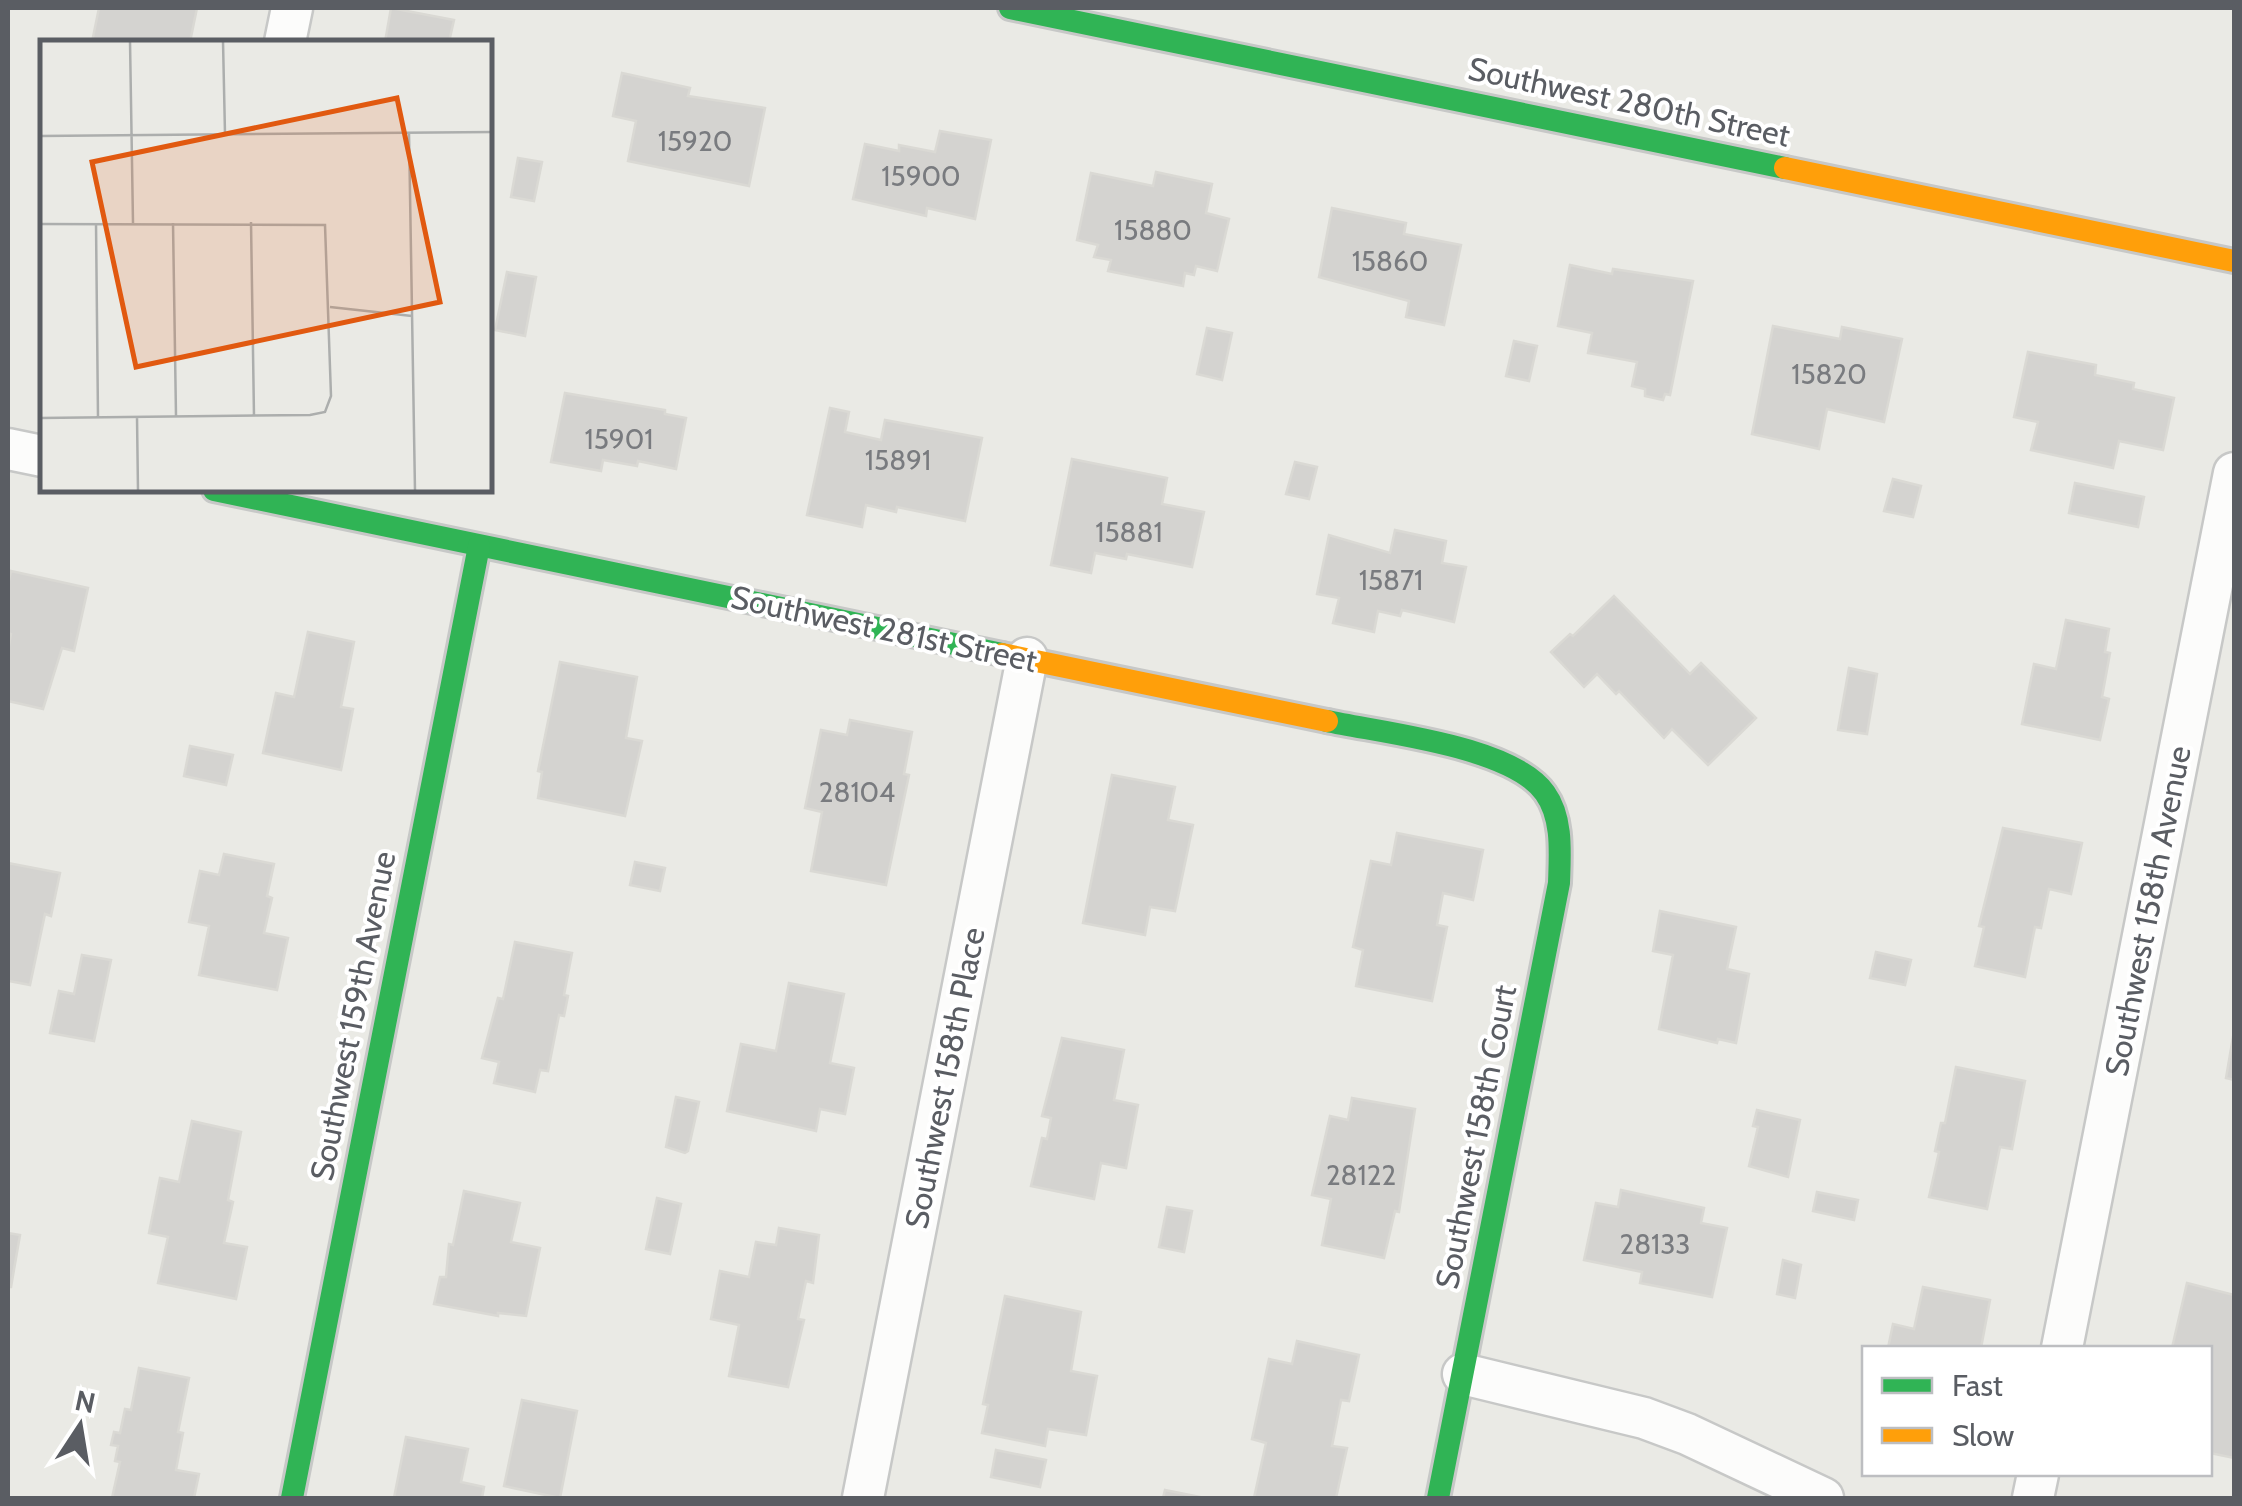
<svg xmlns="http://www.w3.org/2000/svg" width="2242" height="1506" font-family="Cabin,sans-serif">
	<rect width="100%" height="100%" fill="#eaeae5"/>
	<g fill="#d4d3d0" stroke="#dad9d4" stroke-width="2.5">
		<path d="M99,8H197L190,42H92Z"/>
		<path d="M391,8L454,20L449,42H385Z"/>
		<path d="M622,73L690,88L688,96L765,108L749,186L628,161L636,121L613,116Z"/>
		<path d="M940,131L991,140L975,219L927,208L926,216L853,199L865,144L899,151V145L935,152Z"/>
		<path d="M518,158L542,162L534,201L511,197Z"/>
		<path d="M1156,172L1212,184L1206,213L1229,219L1217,271L1196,266L1194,275L1185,273L1183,286L1108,271L1111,260L1094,257L1098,245L1077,240L1091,173L1153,186Z"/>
		<path d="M1332,208L1406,223L1404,234L1461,245L1444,325L1406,317L1409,301L1319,277Z"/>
		<path d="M1570,265L1612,274L1613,269L1693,281L1670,395L1665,394L1663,400L1645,396V389L1632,386L1637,362L1588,353L1592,333L1558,326Z"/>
		<path d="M507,272L536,277L525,336L495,330Z"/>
		<path d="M1773,326L1840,339L1842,327L1902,339L1884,422L1827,409L1819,449L1752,434Z"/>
		<path d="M1207,328L1232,333L1222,380L1197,374Z"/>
		<path d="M1514,341L1537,346L1529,381L1506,376Z"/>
		<path d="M2028,352L2096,365L2095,375L2134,383L2133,389L2174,398L2163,450L2119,441L2113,468L2031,450L2038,422L2014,417Z"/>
		<path d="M565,393L665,410V414L686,418L676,469L638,461L637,466L603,460L601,471L551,462Z"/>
		<path d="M830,408L849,412L845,432L881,440L885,420L982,438L965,521L897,507L896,512L866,505L862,527L807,515Z"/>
		<path d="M1072,459L1167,478L1162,504L1204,512L1192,567L1127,554L1126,559L1095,553L1091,573L1051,565Z"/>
		<path d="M1295,462L1317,467L1309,499L1286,494Z"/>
		<path d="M1893,479L1921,486L1913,517L1884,511Z"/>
		<path d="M2075,483L2144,497L2138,527L2069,513Z"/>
		<path d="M1395,530L1446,541L1442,563L1466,567L1454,622L1402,610L1400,616L1378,611L1374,632L1333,623L1339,598L1317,594L1329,535L1390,553Z"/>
		<path d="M11,571L88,588L74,651L62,648L43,709L8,701V651L11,634L8,633V585Z"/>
		<path d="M1614,596L1690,674L1701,663L1756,718L1708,765L1672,729L1664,738L1619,691L1616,694L1597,674L1584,687L1551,652L1570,634L1573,636Z"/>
		<path d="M2066,620L2109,629L2105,652L2110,653L2102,697L2109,699L2100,740L2022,724L2034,664L2056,669Z"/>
		<path d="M308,632L354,642L341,707L353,709L341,770L263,753L276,693L294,697Z"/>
		<path d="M560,662L637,677L626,738L642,741L625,816L538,798L542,772L538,771Z"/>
		<path d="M1849,668L1877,674L1867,734L1838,730Z"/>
		<path d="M850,720L912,732L904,774L909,775L886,885L811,871L822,812L805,808L821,730L847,735Z"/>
		<path d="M190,746L233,755L226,785L184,776Z"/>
		<path d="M1112,775L1175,787L1168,820L1193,825L1175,911L1150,907L1145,935L1083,923Z"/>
		<path d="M2003,828L2082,843L2071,894L2049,889L2041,928L2035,927L2025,977L1975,966L1984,927L1979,926Z"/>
		<path d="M1397,833L1483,850L1473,900L1443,893L1437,925L1447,927L1432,1001L1356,986L1363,950L1353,947L1371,861L1391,865Z"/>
		<path d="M224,854L274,864L267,896L272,898L264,933L288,938L277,990L199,975L209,926L189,922L200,871L219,875Z"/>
		<path d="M635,862L665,868L660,891L630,885Z"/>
		<path d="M8,863L60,873L51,916L45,914L30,985L9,981L8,985Z"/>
		<path d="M1660,911L1736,927L1727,969L1749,974L1736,1043L1718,1039L1717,1043L1659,1029L1673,955L1653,951Z"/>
		<path d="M515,942L572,953L564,995L568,996L564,1016L559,1015L548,1071L540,1070L535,1092L494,1083L499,1062L482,1058L498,998L503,999Z"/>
		<path d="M1876,952L1911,960L1905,985L1870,978Z"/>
		<path d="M82,955L111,960L94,1041L50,1033L59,991L74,994Z"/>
		<path d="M789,983L844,994L830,1063L854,1068L845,1114L820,1109L816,1131L727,1111L741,1044L776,1051Z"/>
		<path d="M2234,1031V1080L2226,1078Z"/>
		<path d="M1062,1038L1124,1050L1114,1100L1138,1105L1126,1168L1101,1163L1094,1199L1031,1186L1042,1138L1047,1139L1051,1118L1042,1116Z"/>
		<path d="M1956,1067L2025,1081L2012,1149L2000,1147L1987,1209L1929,1197L1939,1152L1935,1151L1941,1123H1945Z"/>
		<path d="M676,1097L699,1102L688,1151L685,1153L666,1147Z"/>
		<path d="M1352,1098L1415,1109L1399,1212L1395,1211L1384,1258L1322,1245L1331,1199L1312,1195L1330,1116L1348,1120Z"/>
		<path d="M1757,1110L1800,1120L1788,1177L1749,1166L1758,1127L1753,1126Z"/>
		<path d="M192,1121L241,1132L228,1200L233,1202L224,1243L247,1247L236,1299L158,1283L168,1237L149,1233L160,1178L179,1182Z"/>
		<path d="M1621,1190L1704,1208L1701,1223L1727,1228L1712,1297L1640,1283L1642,1272L1584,1260L1596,1203L1618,1207Z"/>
		<path d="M464,1191L520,1203L511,1242L540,1248L526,1316L498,1313V1316L434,1304L440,1277H446L449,1244L453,1245Z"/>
		<path d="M1817,1192L1858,1200L1854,1220L1813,1211Z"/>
		<path d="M657,1198L681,1204L670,1254L646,1249Z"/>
		<path d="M1167,1207L1192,1211L1184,1252L1159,1247Z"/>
		<path d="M779,1228L819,1235L813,1283L806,1281L798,1319L804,1320L788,1387L729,1376L739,1325L711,1319L720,1271L749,1277L756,1242L776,1245Z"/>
		<path d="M8,1233L20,1235L11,1287H8Z"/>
		<path d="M1783,1260L1801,1265L1795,1298L1777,1294Z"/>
		<path d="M2187,1283L2234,1295V1458L2210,1453V1348H2172Z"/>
		<path d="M1923,1287L1990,1300L1981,1348H1888L1893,1324L1914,1329Z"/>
		<path d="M1005,1296L1081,1312L1071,1371L1097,1376L1086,1435L1048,1429L1045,1446L982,1433L988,1405L983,1404Z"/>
		<path d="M1297,1341L1359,1355L1349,1401L1341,1400L1332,1446L1347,1448L1336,1498H1254L1266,1443L1252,1439L1269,1359L1292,1364Z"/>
		<path d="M139,1368L189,1378L178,1432L183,1433L176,1470L199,1474L194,1498H112L120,1462L115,1461L118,1446L111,1445L114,1432L120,1433L125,1409L131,1410Z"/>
		<path d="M522,1400L577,1411L560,1498L504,1486Z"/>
		<path d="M406,1437L468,1449L461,1482L484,1487L482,1498H394Z"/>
		<path d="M996,1450L1046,1460L1040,1487L991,1477Z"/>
		<path d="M1165,1490L1205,1498H1163Z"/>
	</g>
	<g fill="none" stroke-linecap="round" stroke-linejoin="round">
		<defs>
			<g id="street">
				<path d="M285,42L292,8"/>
				<path d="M8,449L42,456"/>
				<path d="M2062,1348L2234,473"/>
				<path d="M1463,1374L1644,1418L1687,1434L1823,1498"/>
				<path d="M863,1498L1027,658"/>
				<path d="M2033,1498L2038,1474"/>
			</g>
			<g id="fast">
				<path d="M1010,8L1785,168"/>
				<path d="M214,490L1002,654"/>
				<path d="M1327,721C1382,733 1512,746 1545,793C1563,818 1560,853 1559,883L1438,1498"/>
				<path d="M292,1498L479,546"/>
			</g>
			<g id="slow">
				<path d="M1785,168L2234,261"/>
				<path d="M1002,654L1327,721"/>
			</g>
		</defs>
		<use href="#street" stroke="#c7c8c7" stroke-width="45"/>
		<use href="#fast" stroke="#c7c8c7" stroke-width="28"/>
		<use href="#slow" stroke="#c7c8c7" stroke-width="28"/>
		<use href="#street" stroke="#fcfcfb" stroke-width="40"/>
		<use href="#fast" stroke="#30b455" stroke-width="22"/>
		<use href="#slow" stroke="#ff9f0a" stroke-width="22"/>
	</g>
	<g text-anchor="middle" stroke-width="8" stroke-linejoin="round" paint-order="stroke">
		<g font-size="28" fill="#797b7f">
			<text x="695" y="151">15920</text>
			<text x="921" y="186">15900</text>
			<text x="1153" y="240">15880</text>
			<text x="1390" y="271">15860</text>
			<text x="1829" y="384">15820</text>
			<text x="619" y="449">15901</text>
			<text x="898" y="470">15891</text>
			<text x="1129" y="542">15881</text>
			<text x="1391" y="590">15871</text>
			<text x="857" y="802">28104</text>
			<text x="1361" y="1185">28122</text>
			<text x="1655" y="1254">28133</text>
		</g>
		<g font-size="32" fill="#5a5d63" stroke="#fff">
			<text transform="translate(1629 102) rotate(12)" y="11">Southwest 280th Street</text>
			<text transform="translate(884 629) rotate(12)" y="11">Southwest 281st Street</text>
			<text transform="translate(2148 911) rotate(-79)" y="11">Southwest 158th Avenue</text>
			<text transform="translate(353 1016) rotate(-79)" y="11">Southwest 159th Avenue</text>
			<text transform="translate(945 1078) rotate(-79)" y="11">Southwest 158th Place</text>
			<text transform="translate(1476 1137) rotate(-79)" y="11">Southwest 158th Court</text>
		</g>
	</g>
	<g transform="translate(40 40)">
		<rect width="452" height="452" fill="#eaeae5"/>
		<path fill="none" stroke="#acaead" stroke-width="2.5" d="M90,1L93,183M183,1L185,94M369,93L375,451M0,96L453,92M211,182L214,376M56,183L58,377M133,183L136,376M0,184L285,185L291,356L285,372L270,375L0,378M290,267L372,276M97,377L98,451"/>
		<path fill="#e15910" fill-opacity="0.15" stroke="#e15910" stroke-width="5" d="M357,58L400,262L96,327L52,122Z"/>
		<rect width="452" height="452" fill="none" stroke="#5a5d63" stroke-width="5"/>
	</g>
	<rect width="2242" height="1506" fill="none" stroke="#5a5d63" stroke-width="20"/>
	<rect x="1862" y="1346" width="350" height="130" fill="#ffffff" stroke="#bdbec1" stroke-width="2.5"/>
	<rect x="1882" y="1378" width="50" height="15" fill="#30b455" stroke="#bdbec1" stroke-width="2.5"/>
	<text x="1952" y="1396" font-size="30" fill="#5a5d63">Fast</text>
	<rect x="1882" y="1428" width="50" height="15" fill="#ff9f0a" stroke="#bdbec1" stroke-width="2.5"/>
	<text x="1952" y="1446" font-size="30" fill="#5a5d63">Slow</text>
	<g transform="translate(80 1426) rotate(12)" stroke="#ffffff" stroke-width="8" paint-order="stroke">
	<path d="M0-8L18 38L0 25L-18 38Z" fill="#5a5d63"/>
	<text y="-15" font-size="28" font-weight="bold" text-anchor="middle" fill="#5a5d63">N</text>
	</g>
</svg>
